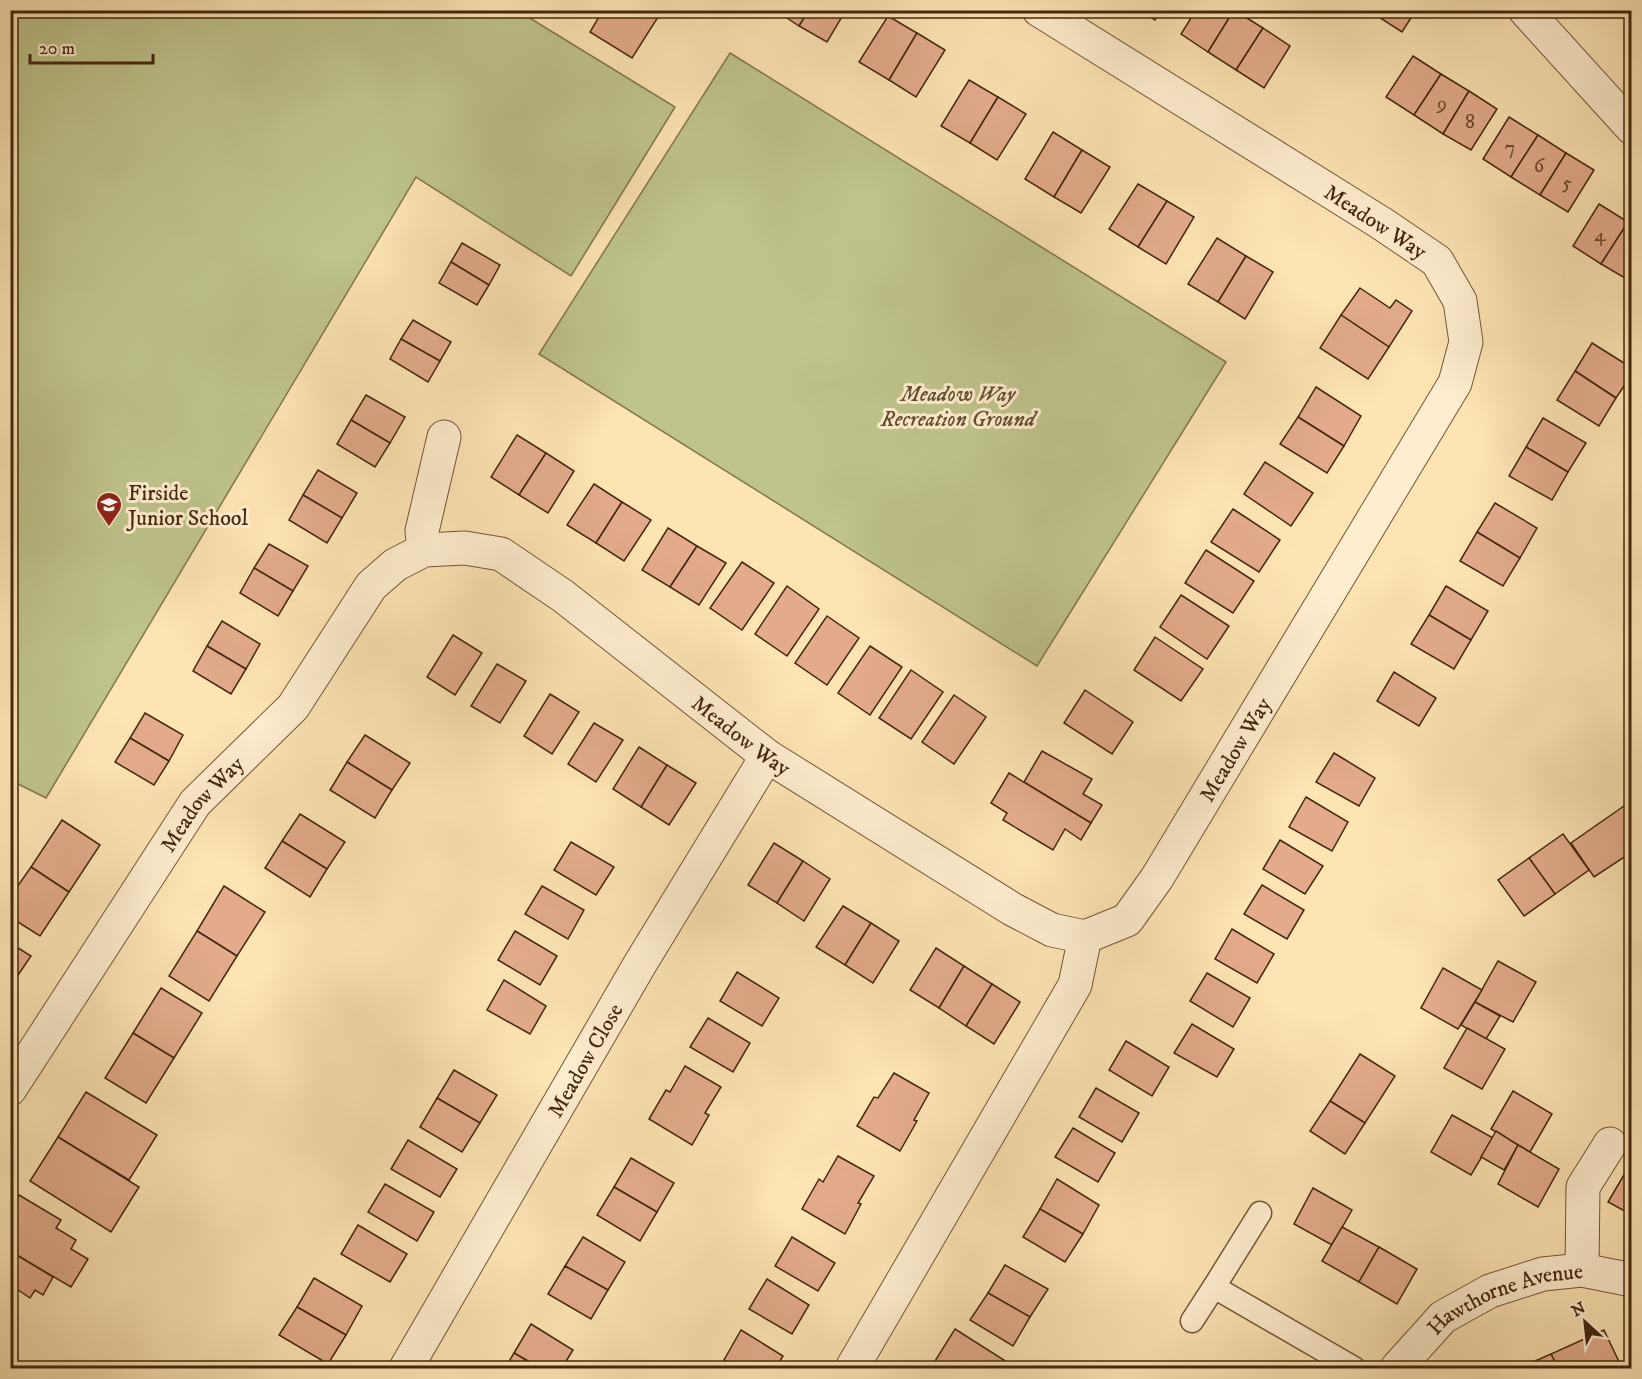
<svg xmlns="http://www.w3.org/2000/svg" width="1642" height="1379" font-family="'IM FELL DW Pica',serif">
	<rect width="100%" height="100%" fill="#fde4b3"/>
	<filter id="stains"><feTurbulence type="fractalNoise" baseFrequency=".00333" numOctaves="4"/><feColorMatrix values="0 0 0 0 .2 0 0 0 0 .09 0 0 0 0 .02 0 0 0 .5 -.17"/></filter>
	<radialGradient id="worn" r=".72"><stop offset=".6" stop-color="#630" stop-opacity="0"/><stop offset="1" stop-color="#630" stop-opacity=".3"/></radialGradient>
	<g fill="#bfc48c" stroke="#81764d" stroke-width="1.5">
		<path d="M10,11H531L528,17L675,107L571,276L416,177L46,798L10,780Z"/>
		<path d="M730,53L1226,362L1037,666L539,354Z"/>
	</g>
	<g fill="#e3ab8c" stroke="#43270e" stroke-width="1.5">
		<path d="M603,10H655L660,14L632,58L590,32Z"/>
		<path d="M775,10H809L799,26Z"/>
		<path d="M809,10H846L827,42L799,26Z"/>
		<path d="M1139,10H1161L1155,20Z"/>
		<path d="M1196,10H1234L1208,52L1181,34Z"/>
		<path d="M1234,10L1263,28L1236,70L1208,52Z"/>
		<path d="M1376,10H1416L1402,32L1374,14Z"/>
		<path d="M888,16L917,33L889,80L859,62Z"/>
		<path d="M1263,28L1290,46L1264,88L1236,70Z"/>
		<path d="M917,33L945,50L916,97L889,80Z"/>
		<path d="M1413,56L1441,74L1414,115L1386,97Z"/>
		<path d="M1441,74L1469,91L1443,134L1414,115Z"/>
		<path d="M969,80L998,97L970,143L941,126Z"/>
		<path d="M1469,91L1497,109L1471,150L1443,134Z"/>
		<path d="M998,97L1026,114L997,160L970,143Z"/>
		<path d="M1509,117L1538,135L1511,177L1483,159Z"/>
		<path d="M1053,132L1082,150L1054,197L1025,179Z"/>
		<path d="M1538,135L1566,153L1540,195L1511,177Z"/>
		<path d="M1082,150L1110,167L1081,213L1054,197Z"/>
		<path d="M1566,153L1594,170L1568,212L1540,195Z"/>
		<path d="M1138,184L1167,201L1138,247L1109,229Z"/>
		<path d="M1167,201L1194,217L1166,264L1138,247Z"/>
		<path d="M1599,204L1628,222L1601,264L1573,246Z"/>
		<path d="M1628,222L1632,224V278L1630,281L1601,264Z"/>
		<path d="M1217,238L1246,256L1218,302L1188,284Z"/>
		<path d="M462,243L500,265L489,285L451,262Z"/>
		<path d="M1246,256L1273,272L1245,319L1218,302Z"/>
		<path d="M451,262L489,285L477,305L439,283Z"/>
		<path d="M1360,288L1390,308L1396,300L1412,311L1389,347L1341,315Z"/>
		<path d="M1341,315L1389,347L1368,379L1320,348Z"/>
		<path d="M413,320L451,342L440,361L401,339Z"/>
		<path d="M401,339L440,361L428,382L390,359Z"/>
		<path d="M1592,343L1632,368V374L1616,398L1575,371Z"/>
		<path d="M1575,371L1616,398L1599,426L1557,400Z"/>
		<path d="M1316,387L1361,416L1344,446L1298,417Z"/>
		<path d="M366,395L405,417L390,443L351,420Z"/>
		<path d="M1298,417L1344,446L1327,473L1280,444Z"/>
		<path d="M1543,418L1586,443L1568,472L1526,447Z"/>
		<path d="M351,420L390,443L375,467L337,444Z"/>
		<path d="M517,435L546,453L519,495L491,477Z"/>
		<path d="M1526,447L1568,472L1552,500L1509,476Z"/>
		<path d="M546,453L574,471L548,513L519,495Z"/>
		<path d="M1265,462L1313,493L1291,526L1244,494Z"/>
		<path d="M318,470L357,493L342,518L303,495Z"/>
		<path d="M594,484L622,502L596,543L567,525Z"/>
		<path d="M303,495L342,518L327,543L289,520Z"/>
		<path d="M622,502L651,520L624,561L596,543Z"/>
		<path d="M1495,503L1537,528L1520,558L1477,532Z"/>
		<path d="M1233,509L1280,540L1259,572L1211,542Z"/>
		<path d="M668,528L697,546L670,587L642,570Z"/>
		<path d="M1477,532L1520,558L1503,586L1460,561Z"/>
		<path d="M269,544L308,566L293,591L254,568Z"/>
		<path d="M697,546L726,563L699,605L670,587Z"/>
		<path d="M1206,550L1254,581L1233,613L1185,583Z"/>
		<path d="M742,562L774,583L742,630L710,608Z"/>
		<path d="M254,568L293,591L278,616L240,593Z"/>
		<path d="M787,586L819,609L787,656L755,634Z"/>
		<path d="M1446,586L1488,611L1471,640L1429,615Z"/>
		<path d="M1181,595L1229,626L1207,659L1160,627Z"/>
		<path d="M1429,615L1471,640L1454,669L1411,644Z"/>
		<path d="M827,616L859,638L827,685L795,663Z"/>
		<path d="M222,621L260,644L246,669L207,646Z"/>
		<path d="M453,635L482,653L455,695L427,677Z"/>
		<path d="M1155,637L1203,669L1181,701L1134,670Z"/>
		<path d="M207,646L246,669L231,694L193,671Z"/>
		<path d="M870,646L902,667L870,715L838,693Z"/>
		<path d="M497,664L526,681L500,723L471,706Z"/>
		<path d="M911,670L943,692L911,739L879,718Z"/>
		<path d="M1394,672L1436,698L1419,726L1377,701Z"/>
		<path d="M1085,690L1133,722L1112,754L1064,723Z"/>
		<path d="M550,694L579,712L552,754L524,736Z"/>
		<path d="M954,695L986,717L954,764L922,742Z"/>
		<path d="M145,713L183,735L169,761L130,738Z"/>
		<path d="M594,723L623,740L596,782L568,764Z"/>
		<path d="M365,735L410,763L392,790L347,762Z"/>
		<path d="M130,738L169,761L154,785L115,762Z"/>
		<path d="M639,747L667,765L641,807L613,789Z"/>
		<path d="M1042,751L1092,779L1083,794L1102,805L1091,823L1024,782Z"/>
		<path d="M1334,753L1375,778L1359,806L1316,782Z"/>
		<path d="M347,762L392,790L375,818L330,790Z"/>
		<path d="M667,765L696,783L669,825L641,807Z"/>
		<path d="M1009,773L1091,823L1081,840L1065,829L1053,850L1003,820L1007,813L991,803Z"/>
		<path d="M1306,797L1348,822L1332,851L1289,827Z"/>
		<path d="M1624,806L1632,817V852L1594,877L1571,843Z"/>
		<path d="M300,814L345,842L327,869L282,841Z"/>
		<path d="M62,820L100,845L69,892L31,867Z"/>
		<path d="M1563,834L1589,870L1555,894L1529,858Z"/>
		<path d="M1280,840L1323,866L1305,894L1263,869Z"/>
		<path d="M282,841L327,869L310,897L265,868Z"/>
		<path d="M571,842L614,867L596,895L554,870Z"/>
		<path d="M774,843L803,861L777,903L748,885Z"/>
		<path d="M1529,858L1555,894L1524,916L1498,880Z"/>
		<path d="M803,861L830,879L804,921L777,903Z"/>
		<path d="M31,867L69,892L40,936L10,917V897Z"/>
		<path d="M1262,885L1304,910L1287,939L1244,914Z"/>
		<path d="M224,886L265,912L237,956L197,931Z"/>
		<path d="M542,886L584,910L568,939L525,914Z"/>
		<path d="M843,906L871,923L845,965L816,947Z"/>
		<path d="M871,923L899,941L873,983L845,965Z"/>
		<path d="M1232,929L1274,954L1257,983L1215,959Z"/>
		<path d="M197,931L237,956L209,1001L169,976Z"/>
		<path d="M515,931L557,956L540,985L498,960Z"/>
		<path d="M10,943L31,956L10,987Z"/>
		<path d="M936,948L964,966L939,1008L910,990Z"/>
		<path d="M1498,961L1536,982L1513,1022L1475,1002Z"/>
		<path d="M964,966L992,984L966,1026L939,1008Z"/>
		<path d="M1443,968L1482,990L1458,1029L1421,1008Z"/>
		<path d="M737,972L779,998L762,1026L720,1001Z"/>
		<path d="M1207,973L1250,998L1233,1027L1190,1001Z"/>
		<path d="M504,980L546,1006L530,1034L487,1010Z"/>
		<path d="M992,984L1020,1002L994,1044L966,1026Z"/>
		<path d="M161,988L202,1013L174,1058L133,1033Z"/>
		<path d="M1475,1002L1500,1016L1486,1039L1461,1025Z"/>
		<path d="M708,1018L750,1043L733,1072L690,1047Z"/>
		<path d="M1192,1024L1234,1049L1217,1077L1174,1053Z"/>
		<path d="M1467,1028L1505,1049L1482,1089L1444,1068Z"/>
		<path d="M133,1033L174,1058L146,1103L105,1078Z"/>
		<path d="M1126,1041L1169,1067L1152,1096L1109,1070Z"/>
		<path d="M1360,1054L1395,1076L1365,1123L1330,1101Z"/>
		<path d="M685,1066L721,1087L705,1113L709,1115L692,1145L649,1119L666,1090L670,1092Z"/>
		<path d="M454,1070L497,1095L480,1123L437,1098Z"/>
		<path d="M894,1073L929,1093L914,1120L917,1121L900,1151L857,1126L874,1097L878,1098Z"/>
		<path d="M1096,1088L1139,1113L1122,1142L1079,1117Z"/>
		<path d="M1513,1091L1552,1114L1530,1152L1491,1129Z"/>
		<path d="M86,1092L157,1135L129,1180L58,1137Z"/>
		<path d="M437,1098L480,1123L462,1152L420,1127Z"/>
		<path d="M1330,1101L1365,1123L1345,1154L1310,1131Z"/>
		<path d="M1452,1115L1493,1138L1471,1175L1431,1152Z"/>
		<path d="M1073,1128L1115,1153L1098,1182L1055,1157Z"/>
		<path d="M1496,1131L1518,1145L1504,1170L1481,1157Z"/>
		<path d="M58,1137L139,1187L111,1232L30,1181Z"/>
		<path d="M408,1140L457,1169L440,1197L391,1169Z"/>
		<path d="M1518,1145L1559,1169L1538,1207L1498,1184Z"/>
		<path d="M838,1156L874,1176L858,1203L861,1204L845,1234L802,1209L819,1179L823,1182Z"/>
		<path d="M631,1158L674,1183L657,1212L614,1187Z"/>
		<path d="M1628,1168L1632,1170V1215L1608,1202Z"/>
		<path d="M1057,1179L1099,1205L1083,1234L1040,1209Z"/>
		<path d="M385,1184L434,1212L417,1241L368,1212Z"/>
		<path d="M614,1187L657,1212L640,1241L597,1215Z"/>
		<path d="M1313,1188L1352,1210L1332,1245L1294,1224Z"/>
		<path d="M19,1195L61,1220L56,1228L76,1240L71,1249L88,1259L71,1287L10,1251V1210Z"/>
		<path d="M1040,1209L1083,1234L1065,1262L1023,1237Z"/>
		<path d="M358,1225L407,1254L390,1282L341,1254Z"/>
		<path d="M1342,1227L1379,1247L1359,1282L1322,1261Z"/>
		<path d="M583,1237L625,1262L608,1290L565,1266Z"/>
		<path d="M792,1237L835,1263L818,1291L775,1266Z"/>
		<path d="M1379,1247L1417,1269L1397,1304L1359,1282Z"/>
		<path d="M10,1251L53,1277L43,1295L35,1290L30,1298L18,1290L10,1303Z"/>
		<path d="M1005,1265L1048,1289L1030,1317L988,1293Z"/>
		<path d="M565,1266L608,1290L591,1319L548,1294Z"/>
		<path d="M314,1278L362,1306L346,1335L297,1307Z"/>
		<path d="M767,1279L809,1305L792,1334L749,1309Z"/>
		<path d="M988,1293L1030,1317L1013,1346L970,1320Z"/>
		<path d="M297,1307L346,1335L328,1364L279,1335Z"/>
		<path d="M531,1324L573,1350L562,1368H540L514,1353Z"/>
		<path d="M955,1329L1007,1362L1003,1368H947L935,1361Z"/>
		<path d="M741,1330L783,1356L776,1368H739L724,1360Z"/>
		<path d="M1604,1330L1622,1368H1558L1551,1354Z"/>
		<path d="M514,1353L540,1368H505Z"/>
		<path d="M1551,1354L1558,1368H1519Z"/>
		<path d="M1199,1363L1209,1368H1196Z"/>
	</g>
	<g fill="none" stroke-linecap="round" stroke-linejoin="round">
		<defs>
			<g id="service">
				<path d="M1260,1213L1214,1287L1354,1368"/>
				<path d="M1192,1321L1214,1287"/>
			</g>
			<g id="minor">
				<path d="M1525,10L1632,128"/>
				<path d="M424,550L422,531L444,437"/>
				<path id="s1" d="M10,1089L195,803L293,707L371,586L395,565L424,550L465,548L501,554L563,596L767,756L1012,909L1052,930L1085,937L1127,920L1157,878L1455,383L1466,342L1460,301L1437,261L1381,223L1039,10"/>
				<path d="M1582,1270L1583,1187L1610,1144"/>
				<path id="s2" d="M406,1368L640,964L767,756"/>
				<path d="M852,1368L1075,985L1085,937"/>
				<path id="s3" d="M1397,1368L1443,1317L1490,1291L1543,1274L1582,1270L1632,1280"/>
			</g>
		</defs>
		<use href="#service" stroke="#725637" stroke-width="25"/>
		<use href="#minor" stroke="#725637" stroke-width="35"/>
		<use href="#service" stroke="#feedce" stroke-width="22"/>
		<use href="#minor" stroke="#feedce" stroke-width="33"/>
	</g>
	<defs>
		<symbol id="school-pin" viewBox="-11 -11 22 30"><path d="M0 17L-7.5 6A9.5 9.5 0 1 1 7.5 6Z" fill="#8f2418" stroke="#feedce"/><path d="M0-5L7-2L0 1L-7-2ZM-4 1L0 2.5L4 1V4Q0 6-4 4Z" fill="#fff"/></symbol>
	</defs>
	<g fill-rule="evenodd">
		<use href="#school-pin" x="94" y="490" width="30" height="40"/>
	</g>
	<g text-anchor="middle" stroke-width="6" stroke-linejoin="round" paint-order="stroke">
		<g font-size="20" fill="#6b482e">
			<text x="1442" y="110">9</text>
			<text x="1470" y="128">8</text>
			<text x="1510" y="154">7</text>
			<text x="1539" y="172">6</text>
			<text x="1567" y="189">5</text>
			<text x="1600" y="241">4</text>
		</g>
		<g font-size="22" fill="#43270e" stroke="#feedce">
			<text transform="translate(1376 221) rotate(33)" y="8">Meadow Way</text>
			<text dy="8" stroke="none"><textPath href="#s1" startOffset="1065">Meadow Way</textPath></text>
			<text dy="8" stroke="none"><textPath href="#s1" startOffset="1713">Meadow Way</textPath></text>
			<text dy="8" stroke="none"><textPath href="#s1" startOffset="344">Meadow Way</textPath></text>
			<text dy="8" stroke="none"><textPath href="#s2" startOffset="356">Meadow Close</textPath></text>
			<text dy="8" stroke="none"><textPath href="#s3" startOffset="134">Hawthorne Avenue</textPath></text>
		</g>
		<g font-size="22" font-style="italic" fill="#624e2e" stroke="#feedce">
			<text x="958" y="401">Meadow Way<tspan x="958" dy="25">Recreation Ground</tspan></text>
		</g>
		<g font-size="22" fill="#43270e" stroke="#feedce" text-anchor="start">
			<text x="128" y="500">Firside<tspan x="128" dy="25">Junior School</tspan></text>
		</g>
	</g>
	<rect width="1642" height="1379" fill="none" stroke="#fde4b3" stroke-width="36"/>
	<rect x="12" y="12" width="1618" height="1355" fill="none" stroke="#43270e" stroke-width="3"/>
	<rect x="18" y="18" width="1606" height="1343" fill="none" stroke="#43270e" stroke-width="1.5"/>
	<g transform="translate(1585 1322) rotate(333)" stroke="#feedce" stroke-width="4.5" paint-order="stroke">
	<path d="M0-4.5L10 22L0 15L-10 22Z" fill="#43270e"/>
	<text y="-9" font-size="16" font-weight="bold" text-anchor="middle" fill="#43270e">N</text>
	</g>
	<path d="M30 54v9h123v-9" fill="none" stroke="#43270e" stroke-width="3"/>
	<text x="39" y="54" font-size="18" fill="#43270e" stroke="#feedce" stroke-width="4.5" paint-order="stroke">20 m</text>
	<rect width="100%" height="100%" filter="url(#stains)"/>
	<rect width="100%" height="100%" fill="url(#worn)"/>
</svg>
